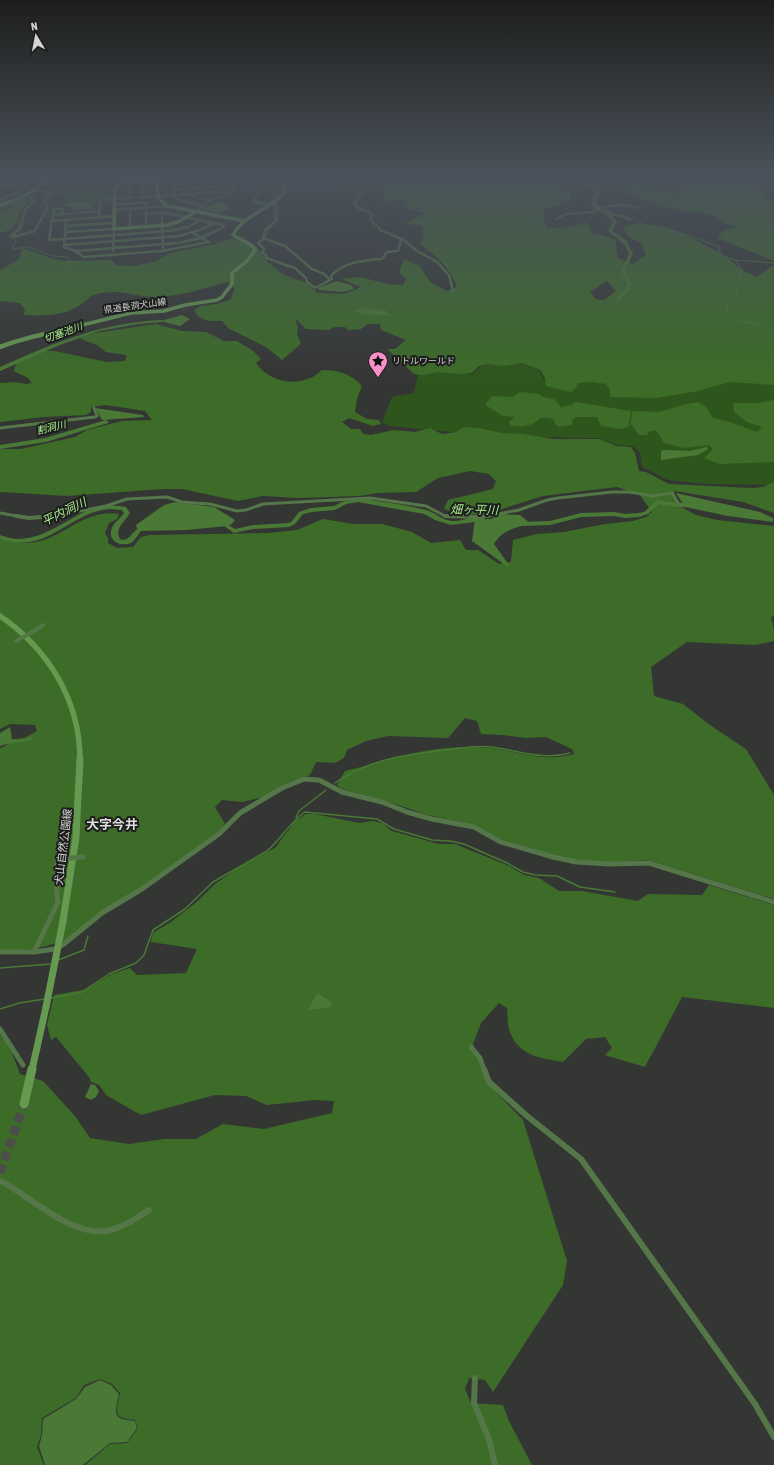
<svg xmlns="http://www.w3.org/2000/svg" width="774" height="1465" font-family="'Asap Condensed','Noto Sans JP',sans-serif">
	<rect width="100%" height="100%" fill="#343633"/>
	<g fill="#2e561c">
		<path d="M68,177L95,178L106,183V185L95,186L94,189L98,191L113,192L111,197L100,199L94,203L70,201L53,208L50,217H44L48,206L52,205L51,202L57,201L59,203L65,201V192H81L83,190L75,187L56,184L55,182L70,181Z"/>
		<path d="M753,177H774V196L761,182Z"/>
		<path d="M486,361H513L539,370L545,381L573,387L576,379H729L774,383V485L706,484L668,480L642,467L640,452L632,446L616,445L599,438L502,437L389,426L382,422L392,397L414,393L419,370L473,374Z"/>
	</g>
	<g fill="#3c6c27" fill-rule="evenodd">
		<path d="M0,177H25L13,190H0Z"/>
		<path d="M356,177H540L542,179L562,182L571,192L570,202L546,208L543,218L547,228L573,227L586,222L590,228L592,234L602,235L615,239L618,258L633,264L646,255L642,244L628,236L623,227L637,223L665,227L681,232L727,257L739,268L756,277L774,265V385L729,382L698,391L657,398L610,397V389L606,384L590,382L578,383L576,388L571,392L546,386L545,378L540,370L521,363L503,366L487,364L479,366L472,373L462,374L437,372L424,375L414,374L387,349H395L406,340L381,330L380,324H368L361,329L348,330L345,327H334L329,330L306,329L295,318L298,328L297,334L301,344L282,360L266,347L228,328L222,321C211,321 199,322 194,310L200,306L216,304L230,300L235,289L228,282C205,288 181,296 157,297C135,298 118,287 94,295C88,297 83,304 77,307C61,316 41,316 23,315L25,310L20,303L0,301V270L18,260L23,248L53,259L65,261L111,260L117,265L132,266L154,262L170,253L215,244L241,236L257,247L265,260L283,274L306,283L318,293L345,294L361,287L341,279L360,277L388,284L403,285L406,279L399,272L404,259L420,266L430,282L447,291L457,287C450,267 436,256 420,244L424,237L422,226L406,224L425,213L404,208L408,201L395,200L384,204L383,193L379,184ZM607,281L616,291L604,300L596,299L590,292Z"/>
		<path d="M739,177H755L764,183V196L774,200V261L717,238L723,231L738,227L724,223L716,216L704,212L682,211L663,206L640,200L622,189L623,182L635,178C649,187 661,192 679,194L668,180C691,182 718,189 739,177Z"/>
		<path d="M27,198L29,201L19,214L18,222L9,230L0,233V212L12,207L10,206L0,209V206Z"/>
		<path d="M156,324L182,331L206,332L224,341H237L252,350L261,359L256,363C271,385 304,388 322,370C339,370 351,374 362,386L357,399L355,412L367,419L379,420L381,424L373,426L349,418L342,422L351,429H360L363,434L371,435L393,430L415,432L430,428L442,434L456,432L464,427L478,428L502,433L523,434L553,439H600L616,446L631,447L635,453L639,471L646,472L669,484L752,488L763,487L774,482V513L743,502L674,491L677,507L683,508L696,515L717,520L774,526V616L771,617L774,629V641L756,645L687,642L651,667L654,696L683,704L710,725L746,749L774,795V899L648,860L609,862L570,860L503,840L474,825L428,815L383,800L342,789L337,785L345,771C379,763 412,751 447,748C460,747 476,747 490,748C518,751 545,763 574,754L572,749L546,737L526,738L503,735L481,734L477,721L465,718L448,738L388,736L366,741L347,750L344,758L335,763L316,762L310,775L287,783L263,797L242,802L222,800L215,807L225,824L216,834L66,940C45,947 23,953 0,950V748L5,746L15,739L24,738L37,731L35,725L10,724L0,729V539C16,543 33,545 49,538C72,528 92,509 119,514L117,519L109,523L105,533L108,538V543L117,548L133,547L141,537L149,535L268,533L297,530L323,519L353,524H382L412,532L431,543L460,540L466,550H478L499,564L511,562L513,540L537,534L564,532L605,524L633,521L646,517L652,512L640,495L617,487L543,496L486,514H460L444,509L448,500L493,489L496,481L489,474L470,471L438,478L416,492L377,493L360,496L298,498L263,496L238,501L182,489H163L67,496L0,492V449H21L75,437L87,430L122,421L152,420L145,411L106,405L91,407V412L86,415L44,417L0,422V383L15,382L26,384L32,383L28,378L14,371L15,366L19,362L42,351H55L107,362L125,361L127,355L106,352L97,345L81,339V335Z"/>
		<path d="M520,392L539,394L543,397L554,399L561,407L572,405L575,402L631,411L629,424L630,426L621,429L601,426L597,417H576L573,419L572,425L560,427L555,424L553,419C536,415 541,422 529,425C523,427 517,426 512,426L509,423L511,420L515,417L503,416L485,405L492,396L513,397Z"/>
		<path d="M774,400V462L720,464L704,458L713,449L709,445L684,448L664,443L656,430L647,432L648,435H639L631,424L632,411L659,412L686,404L698,402L706,407L713,418L730,422L757,432L762,427L747,422L734,412L733,403H758Z"/>
		<path d="M306,814H315L359,823L372,821L382,823L392,831L439,844H455L509,866L524,875L539,878L559,891H582L638,901L648,894L702,895L709,885L774,905V1008L682,997L645,1067L605,1055L612,1048L605,1037L586,1039L563,1062C540,1058 517,1056 509,1029C507,1023 508,1014 507,1008L499,1003L481,1023L473,1044L488,1084L523,1120L567,1261L563,1285L493,1392L485,1380L469,1378L465,1389L471,1403L503,1405L508,1419L532,1465H85L110,1444L127,1443L138,1428L135,1420C112,1418 116,1414 120,1393L112,1384L100,1379L84,1385L76,1398L42,1418L41,1435L37,1447L44,1465H0V1034L9,1045L20,1074L43,1081L75,1116L90,1138L129,1144L164,1139H196L223,1124L264,1129L332,1113L334,1101L315,1100L267,1105L246,1096L215,1095L141,1115L106,1095L99,1085L91,1082L89,1077L56,1037L51,1040L47,1025L54,995L84,990L112,974L130,968L137,975L186,973L197,949L151,942L153,933L171,922L198,901L215,884L239,867L275,848L295,821Z"/>
	</g>
	<g fill="#497934">
		<path d="M72,202H93L92,209L72,211V207L64,205Z"/>
		<path d="M216,203H224L229,209L220,213L203,210Z"/>
		<path d="M337,281L351,285L354,289L343,292L319,290L318,288Z"/>
		<path d="M366,307C373,310 382,308 388,312V314L395,317C383,313 365,318 354,311Z"/>
		<path d="M182,315L190,319L180,326L160,321Z"/>
		<path d="M95,408L143,415L144,417L102,420Z"/>
		<path d="M707,447L708,449L698,455L661,460V451L664,450L690,451Z"/>
		<path d="M676,493L760,512L773,518V522L728,516L685,507Z"/>
		<path d="M176,502L214,507L235,520L232,524L227,526L186,530L138,531L136,525L164,505Z"/>
		<path d="M500,514L520,515L531,524C516,527 502,530 494,544L509,565L508,567L472,541L475,520L491,519Z"/>
		<path d="M10,727L12,739L19,740L32,737L34,739C23,743 11,742 0,746V733Z"/>
		<path d="M317,993L330,1001L333,1005L331,1007L308,1010Z"/>
		<path d="M91,1084L95,1085L99,1091L96,1097L91,1100L85,1097Z"/>
		<path d="M100,1380L111,1385L119,1394C115,1414 111,1419 135,1421L137,1428L127,1442L110,1443L83,1465H45L39,1446L42,1435L43,1419L76,1399L85,1387Z"/>
	</g>
	<g fill="none" stroke-linecap="round" stroke-linejoin="round">
		<g stroke="#497934" stroke-width="1">
			<path d="M277,181L285,185L284,188"/>
			<path d="M28,185L21,193L32,199L29,204"/>
			<path d="M16,194H25"/>
			<path d="M614,214L626,216L652,227L691,236L720,247L719,249L721,255L735,260L742,270L736,294L727,302L728,310L724,312"/>
			<path d="M23,215L19,222V227L9,236L16,241L13,245V249L28,247L53,256L68,257L71,270"/>
			<path d="M265,238L268,230L277,221L278,208L276,202"/>
			<path d="M262,245L265,248V253"/>
			<path d="M736,260L774,263"/>
			<path d="M282,265L292,268"/>
			<path d="M740,320L761,326"/>
		</g>
		<g stroke="#497934" stroke-width="1.5">
			<path d="M335,783C369,759 405,755 445,750C460,748 476,745 491,747C518,750 543,761 570,753"/>
			<path d="M296,818L299,811L326,790"/>
			<path d="M58,960L84,950L88,936"/>
			<path d="M0,968L51,964"/>
			<path d="M51,998L82,992L109,974L136,963L144,955L153,930L185,909L213,882L267,851C281,839 290,822 305,812L377,819L394,829L432,840L450,841L464,844L507,863L523,872L535,875L557,876L580,887L615,892"/>
			<path d="M0,1009L19,1003L45,999"/>
		</g>
		<g fill="#497934" fill-rule="evenodd">
			<path d="M585,177H589L601,189L596,204L600,207L608,209L611,215L617,221L612,231L626,240L633,254L625,271L632,284L629,291L619,300L615,299L625,289L628,284L621,271L629,254C623,238 618,241 608,231L613,221L608,217L605,211L597,208L592,204L597,189Z"/>
			<path d="M160,320H162V322L139,324L99,331L60,345L0,371V367C54,343 100,323 160,320Z"/>
			<path d="M106,420L109,422L108,423L46,442L0,449V445L45,438Z"/>
			<path d="M358,498C380,502 404,504 426,510C435,512 441,520 452,521C463,521 478,514 488,521L485,523L475,522L451,525L435,520L424,514L358,502L346,504L335,510L312,512L303,514L295,524L289,527L253,529L234,533L224,526L227,524L235,529L253,525L288,523L291,522L299,512L311,508L334,506L342,502Z"/>
			<path d="M658,500L675,503L693,502L696,504C687,510 670,506 659,504L648,514L639,517L625,518L614,516L581,517L550,525L521,526L518,524L521,522L550,521L581,513L614,512L625,514L639,513L644,512Z"/>
			<path d="M110,505L126,507L130,513C125,522 114,528 120,539C129,543 131,532 138,529L141,531C138,535 135,540 131,543C122,547 109,542 111,531C112,524 120,519 124,513L122,510C118,510 114,509 110,509C68,512 49,555 0,539V535C6,537 12,539 18,539C41,539 61,524 80,514C90,509 100,507 110,505Z"/>
		</g>
		<path stroke="#4c4e4b" stroke-width="9" stroke-dasharray="9 4.5" stroke-linecap="butt" d="M0,1173L24,1104"/>
		<g stroke="#557649" stroke-width="2.5">
			<path d="M115,177L122,179L148,177"/>
			<path d="M269,177L252,202L271,204"/>
			<path d="M333,177L340,184L361,192V195L355,200V205L358,208L371,213L372,222L378,226L380,230L404,240L417,251L437,262L449,275L453,291"/>
			<path d="M172,178L174,197L181,201L204,206"/>
			<path d="M142,180L143,197"/>
			<path d="M267,180L275,181L283,186L282,189L274,192L276,196L270,204"/>
			<path d="M129,181V198"/>
			<path d="M172,184L217,181"/>
			<path d="M173,190L218,186"/>
			<path d="M52,192H59"/>
			<path d="M188,194C204,202 220,201 235,191L233,177"/>
			<path d="M0,200L16,193L34,179L47,178"/>
			<path d="M272,202L275,204L276,221L265,230L263,239L258,243L264,249L262,253L266,255V258L295,268L306,278L307,282L315,288L332,279L331,276C343,262 364,260 382,259L387,252L398,251L401,239"/>
			<path d="M115,205L146,202V226"/>
			<path d="M597,208L623,205L640,208"/>
			<path d="M130,209V227"/>
			<path d="M597,209C608,216 619,213 630,220"/>
			<path d="M115,210L167,206"/>
			<path d="M195,212L211,200"/>
			<path d="M162,213L163,248"/>
			<path d="M62,214L63,209H54L49,240L169,231L188,227L201,220"/>
			<path d="M53,215L99,211"/>
			<path d="M99,217L100,200L235,191"/>
			<path d="M556,219L566,214L593,212L597,209L592,204L596,188L582,182L576,177"/>
			<path d="M66,220L64,247L75,251L84,257L162,251L209,242L193,233"/>
			<path d="M51,221L114,216"/>
			<path d="M66,226L114,223"/>
			<path d="M65,232L114,229L113,251"/>
			<path d="M12,236L21,227L25,210L34,200L28,194"/>
			<path d="M13,237L35,231L48,206L44,200L52,192L34,191"/>
			<path d="M263,238L285,246L312,269L324,274L330,280"/>
			<path d="M64,245L179,236L200,230L214,223"/>
			<path d="M75,251L178,243L201,238L224,227L223,225L166,213L146,214"/>
		</g>
		<g stroke="#557649" stroke-width="3">
			<path d="M0,428L95,417L97,416L94,408"/>
			<path d="M0,513L22,517"/>
			<path d="M49,517L106,506L127,499L167,497L182,502L210,504L237,511L246,510L263,504L370,498L426,506L445,516L474,517"/>
			<path d="M482,517L519,510L547,500L558,498L612,492H630L652,496L672,493L680,506"/>
		</g>
		<g stroke="#557649" stroke-width="4">
			<path d="M16,516L29,518L54,516"/>
			<path d="M445,516L481,517L488,516"/>
			<path d="M36,630L43,625"/>
		</g>
		<g stroke="#557649" stroke-width="5">
			<path d="M0,952H34L55,949L64,944L102,913L142,889L219,834L240,813L282,788L304,779L319,780L342,792L382,802L407,812L432,819L474,827L501,842L553,857L576,862L609,864L649,863L774,902"/>
			<path d="M34,952L58,902C55,888 58,873 57,859H60"/>
			<path d="M0,1029L23,1065"/>
			<path d="M471,1047L480,1058L484,1070"/>
		</g>
		<g stroke="#557649" stroke-width="6">
			<path d="M484,1069L489,1082L527,1116L581,1159L755,1404L774,1437"/>
			<path d="M0,1181C11,1185 19,1193 29,1199C51,1214 82,1237 111,1230C125,1226 137,1218 149,1210"/>
			<path d="M475,1378L474,1403L489,1439L495,1465"/>
		</g>
		<g stroke="#659a50" stroke-width="3.5">
			<path d="M157,177L158,198L167,206L245,221"/>
			<path d="M189,177L125,182L115,186L114,229L168,225L180,221L195,212"/>
			<path d="M0,205C18,199 36,193 47,177"/>
			<path d="M74,327L131,313L164,311L185,305L217,300L222,297L232,284V273L247,261L255,250L251,245L233,235C243,216 265,211 280,197C285,192 287,184 290,177"/>
		</g>
		<path stroke="#659a50" stroke-width="4.5" d="M0,347C24,337 52,333 77,326"/>
		<path stroke="#659a50" stroke-width="5.5" d="M0,616C48,649 80,700 80,760"/>
		<g stroke="#659a50" stroke-width="7">
			<path d="M63,921L76,837L80,759"/>
			<path d="M32,1070L46,1007"/>
		</g>
		<path stroke="#659a50" stroke-width="9" d="M24,1104L32,1069"/>
		<path stroke="#557649" stroke-width="4" d="M16,641L36,630"/>
		<path stroke="#557649" stroke-width="5" d="M60,859L83,857"/>
		<path stroke="#659a50" stroke-width="7" d="M46,1007L63,921"/>
	</g>
	<linearGradient id="sky" x2="0" y2="1"><stop stop-color="#1d1e1c"/><stop offset="0.46" stop-color="#4a525b"/><stop offset="1" stop-color="#4a525b" stop-opacity="0"/></linearGradient>
	<rect width="774" height="382" fill="url(#sky)"/>
	<defs>
		<symbol id="sight-pin" viewBox="-11 -11 22 30"><path d="M0 17L-7.5 6A9.5 9.5 0 1 1 7.5 6Z" fill="#f98fc9" stroke="#1c1d1c"/><path d="M0-6L1.8-2.2L6-1.7L2.9 1.2L3.7 5.4L0 3.3L-3.7 5.4L-2.9 1.2L-6-1.7L-1.8-2.2Z" fill="#111"/></symbol>
	</defs>
	<g fill-rule="evenodd">
		<use href="#sight-pin" x="367" y="350" width="22" height="30"/>
	</g>
	<g text-anchor="middle" stroke-width="4" stroke-linejoin="round" paint-order="stroke">
		<g font-size="9" fill="#d3d4d2" stroke="#1c1d1c">
			<text transform="translate(135 306) rotate(-8)" y="3">県道長洞犬山線</text>
		</g>
		<g font-size="9" fill="#d3d4d2" stroke="#1c1d1c" text-anchor="start">
			<text x="392" y="364">リトルワールド</text>
		</g>
		<g font-size="10" font-style="italic" fill="#a6eb8b" stroke="#1c1d1c">
			<text transform="translate(63 332) rotate(-20)" y="4">切塞池川</text>
			<text transform="translate(51 427) rotate(-14)" y="4">割洞川</text>
		</g>
		<g font-size="11" fill="#d3d4d2" stroke="#1c1d1c">
			<text transform="translate(63 847) rotate(-83)" y="4">犬山自然公園線</text>
		</g>
		<g font-size="12" font-style="italic" fill="#a6eb8b" stroke="#1c1d1c">
			<text transform="translate(474 510) rotate(1)" y="4">畑ヶ平川</text>
			<text transform="translate(64 512) rotate(-26)" y="4">平内洞川</text>
		</g>
		<g font-size="13" font-weight="bold" fill="#dbdeda" stroke="#1c1d1c">
			<text x="112" y="829">大字今井</text>
		</g>
	</g>
	<g transform="translate(36 36) rotate(350)" stroke="#1c1d1c" stroke-width="3" paint-order="stroke">
	<path d="M0-3L7 15L0 10L-7 15Z" fill="#d3d4d2"/>
	<text y="-6" font-size="11" font-weight="bold" text-anchor="middle" fill="#d3d4d2">N</text>
	</g>
</svg>
